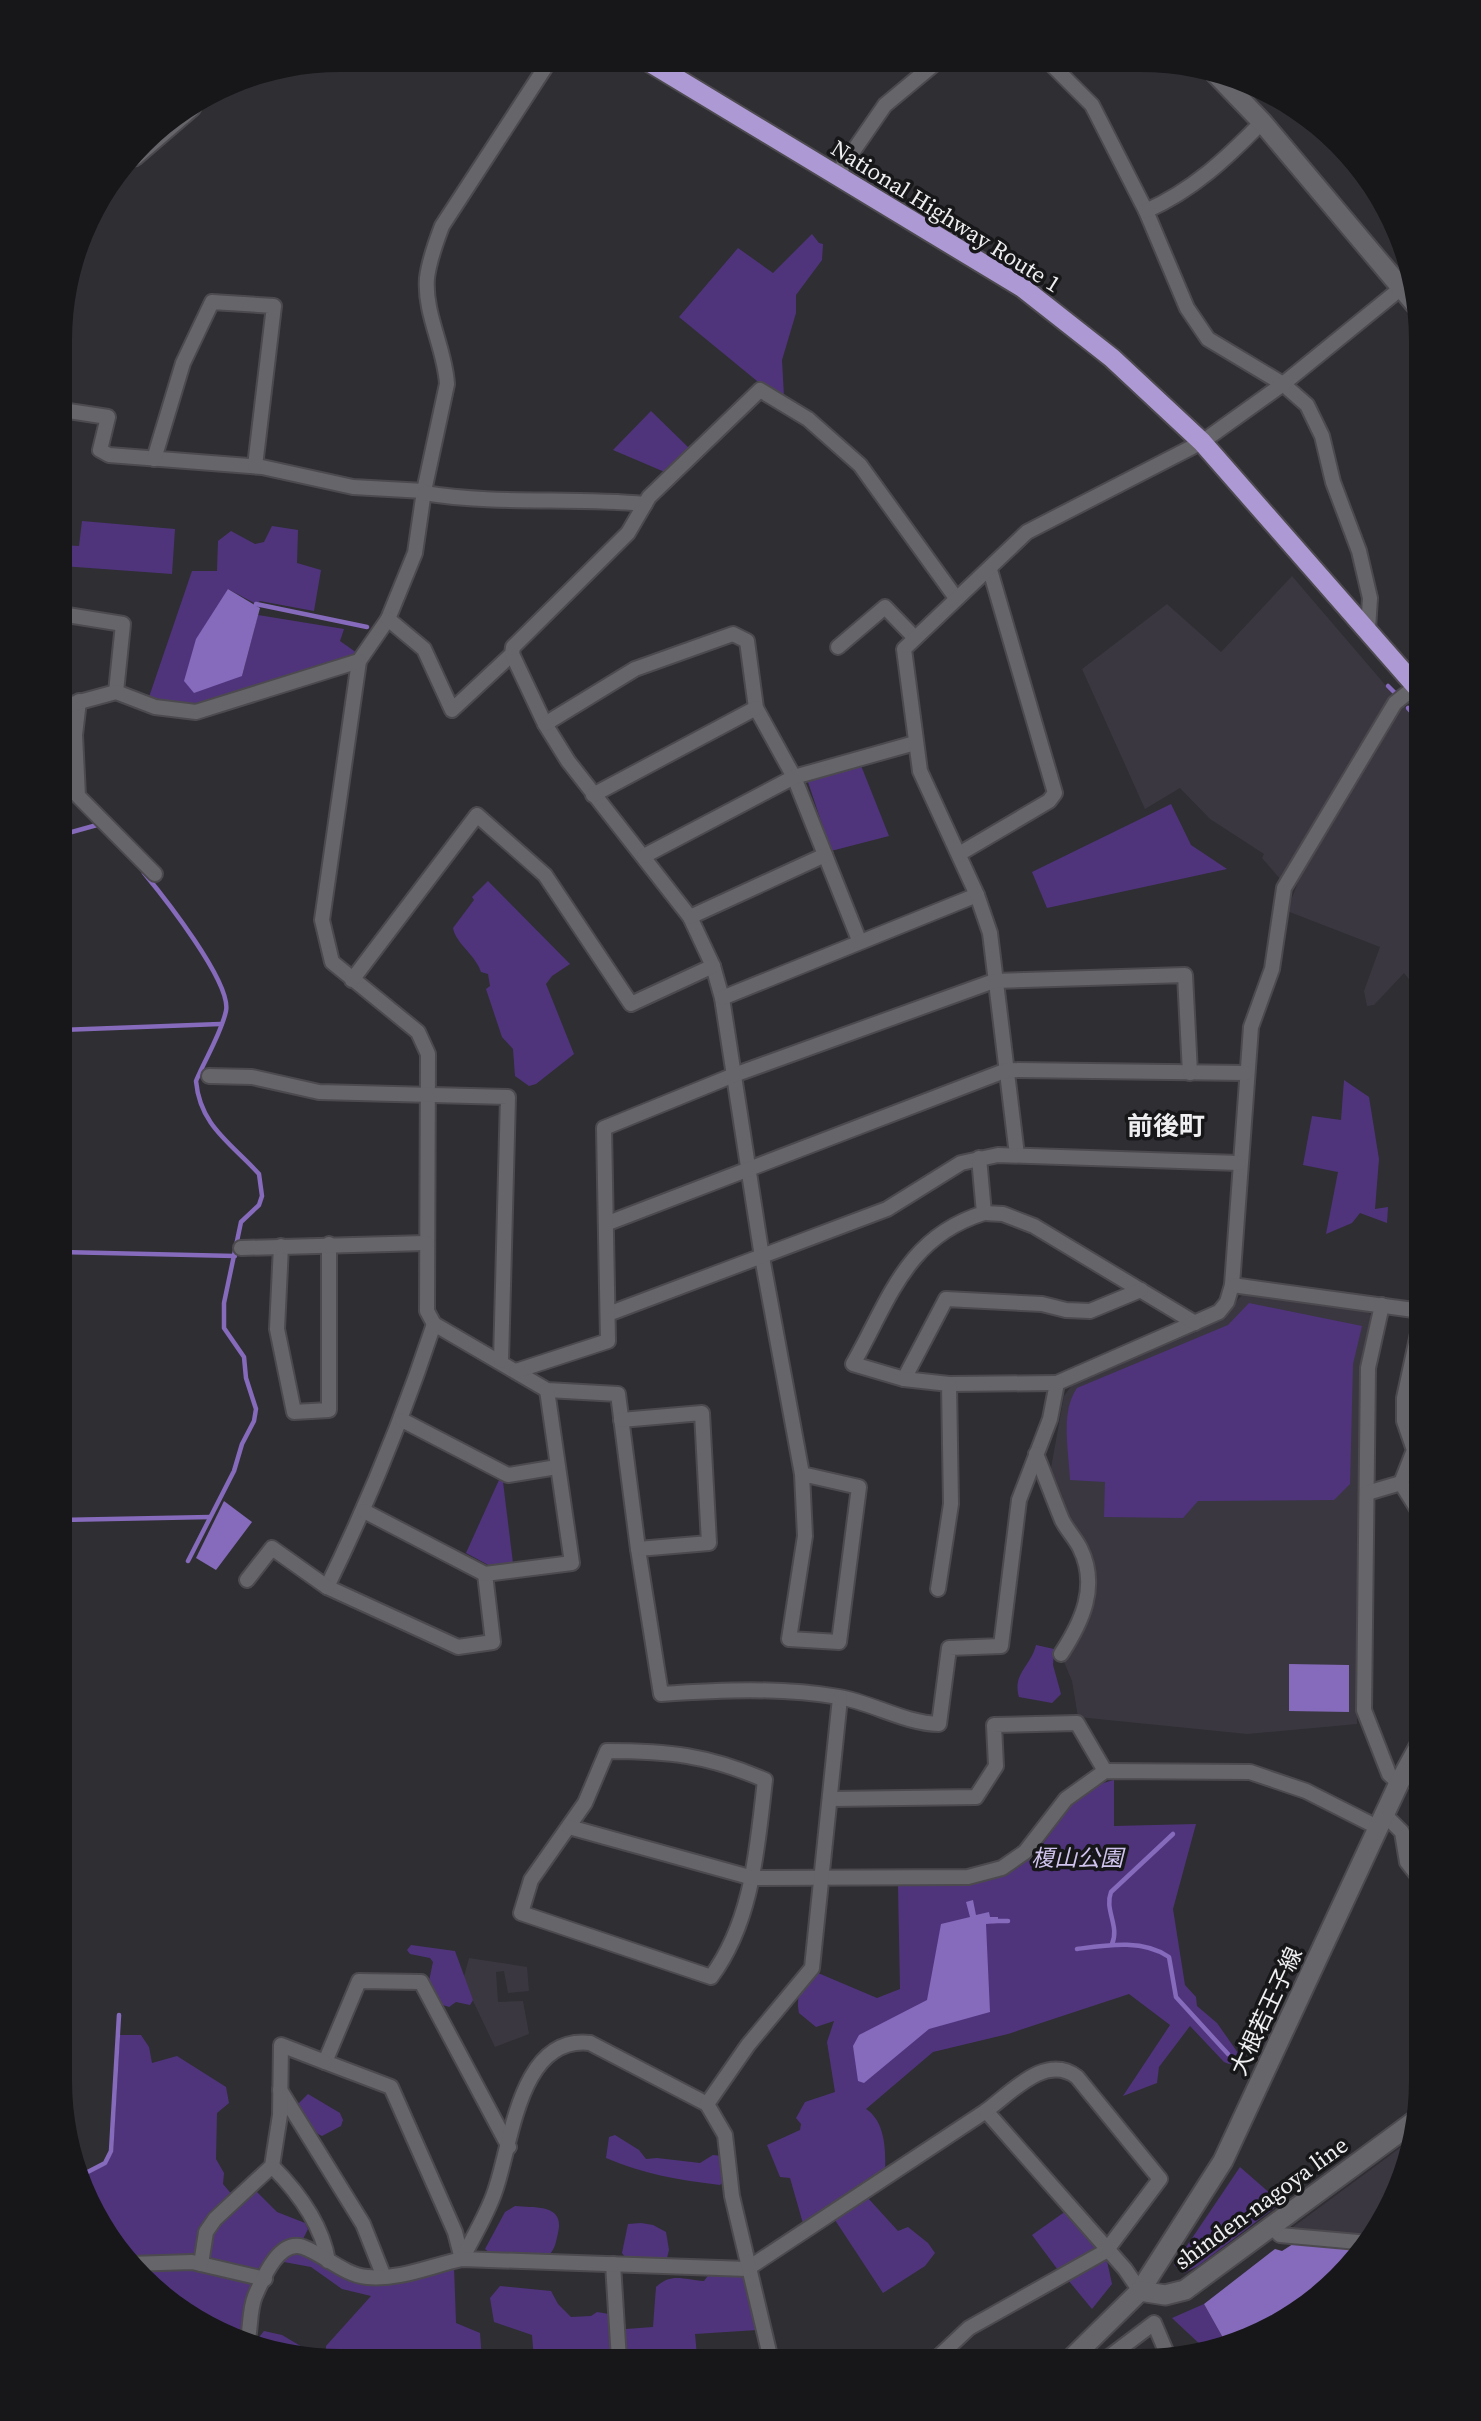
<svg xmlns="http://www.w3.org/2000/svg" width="1481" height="2421" font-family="'Source Serif 4','Noto Sans JP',serif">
	<rect width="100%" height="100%" fill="#2f2e33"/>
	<g fill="#3a3741">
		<path d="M1292,576L1393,694L1281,880L1262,858L1264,854L1210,819L1180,788L1145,809L1082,669L1167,604L1221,652Z"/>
		<path d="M1404,706L1421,727V994L1404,973L1374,1005L1367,1006L1364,991L1380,947L1287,911L1304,866Z"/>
		<path d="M1245,1292L1368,1310L1373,1321L1362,1366L1357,1724L1247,1734L1078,1717L1072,1681L1062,1657L1092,1586L1058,1498H1063L1051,1468L1064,1396L1074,1382L1226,1318L1224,1314Z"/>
		<path d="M469,1958L527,1967L529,1991L508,1993L504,1971L496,1972L498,2002L523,2001L529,2034L495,2047L463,1980Z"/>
		<path d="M1412,2139L1400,2188L1371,2239L1289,2230Z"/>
	</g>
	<g fill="#4f347c">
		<path d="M812,234L819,243L823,244L822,260L796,295V313L782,360L784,397L757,381L679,317L738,248L773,273Z"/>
		<path d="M651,411L691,450L667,473L613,450Z"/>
		<path d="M82,521L175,529L172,574L62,566V545L79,546Z"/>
		<path d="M272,526L298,530L297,563L321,570L314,611L260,601L256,604L228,589L242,676L258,615L344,629L340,641L357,653L194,706L149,697L192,571H217L218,541L231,531L255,544L264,542Z"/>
		<path d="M74,710L73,792L61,768V714Z"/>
		<path d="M860,763L889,836L831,851L807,779Z"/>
		<path d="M1171,804L1191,845L1227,869L1047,908L1032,872Z"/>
		<path d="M488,881L570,964L552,976L546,984L574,1054L536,1084L529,1086L515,1076L513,1049L502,1037L486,989L490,986L488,974L481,972C475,954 456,944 453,928L474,900L472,897Z"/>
		<path d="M1344,1080L1369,1097L1379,1159L1375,1209L1388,1207L1387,1223L1360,1213L1352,1223L1326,1234L1338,1172L1303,1165L1312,1116L1341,1120Z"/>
		<path d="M1249,1303L1362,1326L1353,1364L1350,1484L1334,1500L1198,1501L1183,1518L1104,1517L1105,1482L1070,1480C1069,1452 1060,1412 1077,1388L1228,1325Z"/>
		<path d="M499,1480L503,1482L513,1563L492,1567L466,1553Z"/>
		<path d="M1036,1645L1054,1649L1053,1665L1061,1694L1052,1703L1019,1697C1012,1674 1031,1666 1036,1645Z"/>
		<path d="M1114,1780V1826L1196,1824L1173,1909L1185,1985L1196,1997L1197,2006L1217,2023L1243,2060L1229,2064L1224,2062L1190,2026L1159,2067L1157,2083L1123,2096L1170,2025L1129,1994L1008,2034L933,2052L866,2109C885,2121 886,2150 885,2171L804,2227L790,2178L780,2177L767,2145L800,2130L801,2124L796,2118L805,2102L835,2092L827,2042L834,2021L816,2027L799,2013C795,1992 803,1987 818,1973L877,1998L900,1989L898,1885C938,1884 985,1891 1020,1866C1059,1839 1060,1793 1114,1780Z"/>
		<path d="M411,1945L455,1951L473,2000L470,2005L456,2002L449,2007L443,2005L429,1981L433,1962L430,1958L410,1954L407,1950Z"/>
		<path d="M120,2035H141L149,2047L152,2063L177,2056L226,2087L229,2103L217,2113L216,2159L224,2173L223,2184L233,2196L198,2260L127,2262L117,2252L81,2188L79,2179L105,2165L113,2152Z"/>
		<path d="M308,2094L340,2113L343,2120L341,2126L322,2136L318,2134L296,2106Z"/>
		<path d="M615,2135L639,2150L646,2159L657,2158L700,2163L713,2155L722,2156L723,2182L720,2185C679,2180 643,2174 606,2158L609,2137Z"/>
		<path d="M1240,2167L1281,2203L1198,2266L1184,2273L1174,2265Z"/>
		<path d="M256,2191L277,2212L305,2223L308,2229L303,2239L263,2274L205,2262L211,2231L248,2194Z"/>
		<path d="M867,2197L898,2231L908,2227L928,2243L935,2253L925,2266L883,2293L835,2220Z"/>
		<path d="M515,2206C536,2208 565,2204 558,2233C556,2242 555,2249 549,2255L491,2254L485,2249L505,2212Z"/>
		<path d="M1066,2211L1099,2248L1058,2270L1032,2235Z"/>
		<path d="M641,2223L653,2225L666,2232L669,2250L667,2258L625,2257L622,2253L628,2224Z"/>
		<path d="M299,2250L361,2280L454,2266L456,2323L480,2333L482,2360L338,2359L326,2353V2346L371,2296L342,2289L311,2267L284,2262L282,2254Z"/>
		<path d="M1097,2261H1107L1112,2284L1092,2309L1068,2280Z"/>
		<path d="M192,2266L259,2281L244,2343L232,2340L169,2303L133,2268Z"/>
		<path d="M710,2273L740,2274L745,2280L757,2330L695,2334L697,2356L764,2355L766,2360H624L622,2333L626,2329L653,2327L656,2287C672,2272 684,2280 704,2281Z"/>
		<path d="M500,2286L551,2291L558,2304L571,2317L591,2316L597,2312L609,2314L615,2360H534L532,2335L494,2322L490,2298Z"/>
		<path d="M1204,2304L1227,2345L1205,2349L1172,2318Z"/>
		<path d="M264,2331L282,2335L309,2351L303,2359L252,2346Z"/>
	</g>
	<g fill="#866abc">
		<path d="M228,589L260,608L242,676L194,693L184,681L196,639Z"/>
		<path d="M224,1501L252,1522L216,1570L196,1558Z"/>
		<path d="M1289,1664L1349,1665V1712L1289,1711Z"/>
		<path d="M973,1900L976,1915L989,1912L990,1917H998V1923L986,1924L990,2012L929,2029L864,2083L858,2081L853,2046L859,2035L927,2000L941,1924L970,1917L966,1902Z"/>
		<path d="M1293,2244L1365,2250C1331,2292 1281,2334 1227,2345L1204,2304L1275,2249L1282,2251Z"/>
	</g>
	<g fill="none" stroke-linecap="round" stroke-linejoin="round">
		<g stroke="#866abc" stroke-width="4.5">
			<path d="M256,604L367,627"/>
			<path d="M1388,686L1396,694"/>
			<path d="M1408,708L1421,723"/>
			<path d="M61,765L72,786"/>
			<path d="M61,835L97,825"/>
			<path d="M144,873C163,896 232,983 226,1011C221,1034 205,1059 196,1081C200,1126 231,1143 259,1174L262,1196L259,1205L241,1222L224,1303V1328L244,1357L246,1378L256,1409L254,1421L242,1444L234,1471L188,1561"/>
			<path d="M61,1030L220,1024"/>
			<path d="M61,1252L235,1256"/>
			<path d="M60,1520L210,1517"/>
			<path d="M992,1921H1008"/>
			<path d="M1112,1944C1120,1926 1104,1910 1111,1892L1173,1834"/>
			<path d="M1077,1949C1107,1945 1143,1939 1169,1957L1176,1997L1228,2054"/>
			<path d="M78,2177L105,2163L111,2151L119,2015"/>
		</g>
		<defs>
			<g id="minor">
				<path d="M550,60L442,226C436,242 429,260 427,278C424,314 445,348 447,384L424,491L415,553L388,619L359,661L322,920L332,962L418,1032L428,1054L427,1311L434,1324L547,1390L618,1394L638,1549L661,1694C720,1690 780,1687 839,1697C873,1703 904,1723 939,1724L949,1648L1001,1646L1019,1500L1050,1419L1057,1383L1219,1312L1227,1302L1232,1285L1251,1027L1272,969L1284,888L1395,703L1416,686"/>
				<path d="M1049,62L1092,105L1146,211L1187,308L1208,339L1283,384L1307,405L1322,436L1333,482L1359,551L1370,598L1368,629"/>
				<path d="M836,176L885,105L938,61"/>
				<path d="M1146,211C1193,190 1226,159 1262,122"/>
				<path d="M62,410L108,417L100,450L109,455L262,467L353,487L424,491"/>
				<path d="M154,459L183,363L212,302L274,306L255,466"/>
				<path d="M424,493C497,505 572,497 645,504"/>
				<path d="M61,614L123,624L116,692"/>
				<path d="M388,619L424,649L452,710L512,654L513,647L628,533L649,497L760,390L808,419L860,465L956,598"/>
				<path d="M838,647L885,607L915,638"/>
				<path d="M512,654L545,724L568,761L690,917L713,966L722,998L762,1257L802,1474L805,1536L789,1639L839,1642L859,1487L802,1474"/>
				<path d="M79,701L75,735L78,796L155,874"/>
				<path d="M61,707L116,692L155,707L196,712L359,661"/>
				<path d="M545,724L635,669L733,634L747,641L756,708L794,777L859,940"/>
				<path d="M593,795L756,708"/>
				<path d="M959,854L1049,801L1055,793L990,570"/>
				<path d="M644,856L794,777L915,743"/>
				<path d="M690,917L825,855"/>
				<path d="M352,980L477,815L545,875L631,1004L713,966"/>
				<path d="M722,998L977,895"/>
				<path d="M209,1076L252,1077L319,1092L508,1097L501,1361"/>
				<path d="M1017,1155L990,933L977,895L920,771L904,649L1027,532L1202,442L1283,384L1400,289"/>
				<path d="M984,1213L1003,1214L1034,1226L1195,1323"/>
				<path d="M608,1223L1007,1070L1246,1073"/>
				<path d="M281,1246L277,1329L294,1412L329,1410V1244"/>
				<path d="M241,1248L426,1243"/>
				<path d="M1232,1285L1421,1311"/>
				<path d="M1382,1305L1368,1368L1364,1710L1389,1774L1399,1783"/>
				<path d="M608,1314L887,1209L961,1163L998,1155L1239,1163"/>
				<path d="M434,1324C404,1415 369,1501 327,1587L458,1647L493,1642L485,1574"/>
				<path d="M516,1371L608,1341L604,1128L734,1075L994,981L1185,975L1190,1073"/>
				<path d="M904,1379L946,1299L1042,1304L1066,1310L1090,1311L1141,1290"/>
				<path d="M949,1384L1057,1383"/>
				<path d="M402,1420L508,1475L557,1467"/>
				<path d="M621,1420L702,1413L709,1543L638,1549"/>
				<path d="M1036,1454C1045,1476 1053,1498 1062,1520C1067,1530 1075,1538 1080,1548C1099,1586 1082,1622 1061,1654"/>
				<path d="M1367,1493L1401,1483"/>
				<path d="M364,1511L485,1574L572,1563L547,1390"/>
				<path d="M1421,1515L1401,1483L1414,1450L1404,1421V1398L1421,1320"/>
				<path d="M247,1580L272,1548L327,1587"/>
				<path d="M938,1589L951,1504L949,1384L904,1379L853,1364C890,1299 906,1237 984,1213L979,1158"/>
				<path d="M607,1751C668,1751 708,1755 765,1780C757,1848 753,1920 711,1977L521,1913L531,1880L585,1803Z"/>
				<path d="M832,1799L976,1797L996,1766L994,1725L1077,1723L1105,1771"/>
				<path d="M1385,1815L1402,1832L1407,1862L1421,1880"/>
				<path d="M569,1827L753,1878L968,1877L1002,1868L1025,1852L1066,1799L1105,1771L1250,1772L1306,1791L1379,1828"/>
				<path d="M280,2090L363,2224L384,2277"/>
				<path d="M1418,2114L1421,2095"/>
				<path d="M272,2166C297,2191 322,2225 328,2261"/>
				<path d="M1273,2228L1280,2235L1369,2243"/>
				<path d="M462,2259L455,2232L391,2087L325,2062L359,1981L421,1982L509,2147"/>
				<path d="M462,2259C473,2237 487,2215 495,2191C512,2143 519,2035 590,2043L707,2104"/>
				<path d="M129,2264L192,2262L265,2279"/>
				<path d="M201,2264L206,2232L215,2219L272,2166L280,2115L281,2045L325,2062"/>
				<path d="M613,2264L619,2360"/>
				<path d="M247,2344C251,2328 249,2311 255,2296C263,2278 279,2239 303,2247C325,2255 344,2275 367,2277C400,2280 430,2266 462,2259L747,2269L986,2111L1125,2269L1140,2291"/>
				<path d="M1076,2354L1100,2359L1109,2357L1154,2323L1168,2356"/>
				<path d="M771,2360L732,2196L725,2135L707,2104L748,2045L812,1968L840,1698"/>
				<path d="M934,2361L969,2328L1106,2251L1160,2179L1077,2077C1046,2053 1012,2092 986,2111"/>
			</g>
			<g id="tertiary">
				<path d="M1213,71L1262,122L1415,304"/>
				<path d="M134,156L191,107"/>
				<path d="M1140,2291L1223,2161L1399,1783L1421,1743"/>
			</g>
			<path id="secondary" d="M1069,2361L1140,2291L1165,2295L1185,2290L1416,2120"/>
			<path id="trunk" d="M646,60L1023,288L1112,358L1202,442L1421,692"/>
		</defs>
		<use href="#minor" stroke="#4c4a4e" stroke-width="18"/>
		<use href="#tertiary" stroke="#4c4a4e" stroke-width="23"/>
		<use href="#secondary" stroke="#4c4a4e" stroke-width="23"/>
		<use href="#trunk" stroke="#4c4a4e" stroke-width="23"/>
		<use href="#minor" stroke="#66656a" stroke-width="14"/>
		<use href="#tertiary" stroke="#66656a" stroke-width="19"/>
		<use href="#secondary" stroke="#66656a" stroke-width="19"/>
		<use href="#trunk" stroke="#ad9ad4" stroke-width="19"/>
	</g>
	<g text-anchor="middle" stroke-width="7" stroke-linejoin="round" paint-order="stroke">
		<g font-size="23" fill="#efeef1" stroke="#171719">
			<text transform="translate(946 216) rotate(32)" y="8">National Highway Route 1</text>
			<text transform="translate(1266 2011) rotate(-65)" y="8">大根若王子線</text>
			<text transform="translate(1261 2203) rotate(-36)" y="8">shinden-nagoya line</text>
		</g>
		<g font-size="23" font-style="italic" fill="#d0c4ef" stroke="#171719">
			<text x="1077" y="1866">榎山公園</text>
		</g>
		<g font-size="26" font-weight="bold" fill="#efeef1" stroke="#171719">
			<text x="1166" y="1135">前後町</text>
		</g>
	</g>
	<path d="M0 0H1481V2421H0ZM340 72H1141A268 268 0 0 1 1409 340V2081A268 268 0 0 1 1141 2349H340A268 268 0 0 1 72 2081V340A268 268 0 0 1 340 72Z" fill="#171719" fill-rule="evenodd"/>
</svg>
